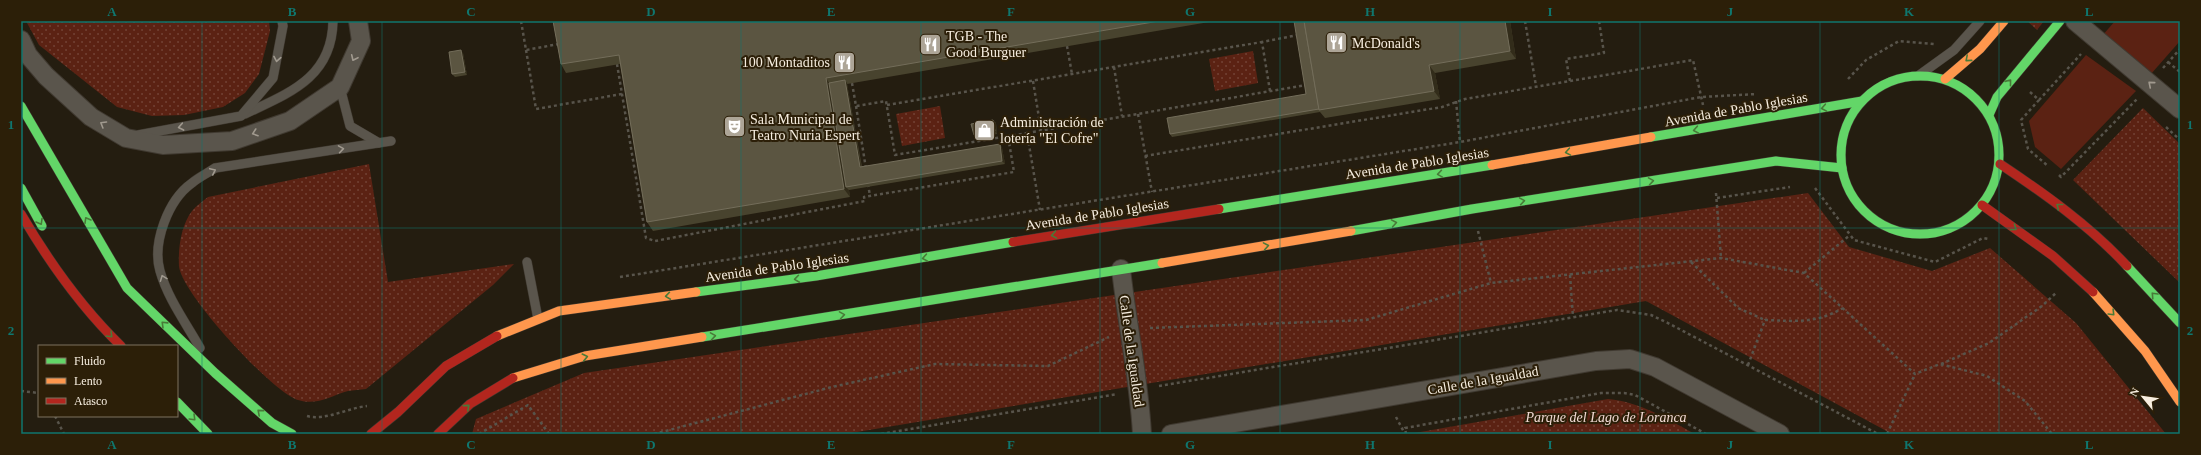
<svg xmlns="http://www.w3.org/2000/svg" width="2201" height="455" font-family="'Times New Roman',serif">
	<defs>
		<pattern id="grass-dots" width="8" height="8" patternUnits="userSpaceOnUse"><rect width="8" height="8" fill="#5b2213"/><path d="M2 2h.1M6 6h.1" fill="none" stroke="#734235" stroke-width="1.8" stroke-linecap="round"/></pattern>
	</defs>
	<rect width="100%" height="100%" fill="#241d10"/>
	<g fill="url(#grass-dots)">
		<path d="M26,21H269L270,31L259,74L245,93L223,107L184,115L152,116L117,107L39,45Z"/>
		<path d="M2027,21H2044L2037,30Z"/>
		<path d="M1253,51L1258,83L1215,91L1209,59Z"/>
		<path d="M940,106L945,138L902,146L896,114Z"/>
		<path d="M2143,108L2180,144V283L2073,180Z"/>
		<path d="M369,164L388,282L514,264L493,285L366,389C360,390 353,390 348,391C330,396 317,406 298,400C272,392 181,293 179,266C178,249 181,225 192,211C196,206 203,201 208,197Z"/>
		<path d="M1808,193L1849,247L1932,271L1990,248L2076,323L2166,434H1892L1646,301L845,434H472L476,419L584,373Z"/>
		<path d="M1608,399C1641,402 1667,419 1695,434H1409Z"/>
	</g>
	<g fill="#5b2213">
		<path d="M2115,21H2180V41L2151,74L2102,36Z"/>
		<path d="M2086,55L2136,91L2061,169L2035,147L2029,121Z"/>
	</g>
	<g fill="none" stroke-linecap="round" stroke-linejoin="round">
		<defs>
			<g id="lane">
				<path d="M1918,76L1954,50L1980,21"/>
				<path d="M340,87L350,126L379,143"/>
				<path d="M245,114C289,93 332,78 333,21"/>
				<path d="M138,135L241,116L273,78L283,26L282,21"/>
				<path d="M527,262L538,319"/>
				<path d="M200,348C186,323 168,299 160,271C152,243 168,200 192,183C199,177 208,173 215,168L391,141"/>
			</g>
			<g id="street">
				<path d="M2075,21L2180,109"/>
				<path d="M21,40L28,55L46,76L91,117L126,138L163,145L232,141L290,121L340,87L361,41L358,21"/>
				<path d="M1121,269C1127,324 1139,378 1142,434"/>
				<path d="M1171,434L1596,361L1630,359L1655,367L1780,434"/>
			</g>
			<g id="fast">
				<circle cx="1920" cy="155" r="79"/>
				<path d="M21,106L127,288L215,373L272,423L292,434"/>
				<path d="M1989,115L1997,97L2060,21"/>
				<path d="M1651,137L1862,101"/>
				<path d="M21,188L42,226"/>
				<path d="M1219,209L1492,165"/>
				<path d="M1351,231L1472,209L1776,161L1842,168"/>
				<path d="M2127,266L2180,323"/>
				<path d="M696,292L816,276L1013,242"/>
				<path d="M702,337L1162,263"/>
				<path d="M177,402L208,434"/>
			</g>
			<g id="slow">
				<path d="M1945,79L1980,49L2004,21"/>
				<path d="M1492,165L1651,137"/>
				<path d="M1162,263L1351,231"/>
				<path d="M2093,292L2145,351L2180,402"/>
				<path d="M497,336L559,311L696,292"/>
				<path d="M513,378L585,356L702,337"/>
			</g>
			<g id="jam">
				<path d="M2000,164C2045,194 2090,226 2127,266"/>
				<path d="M1982,205L2053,256L2093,292"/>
				<path d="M21,214C49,262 81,307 121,346"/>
				<path d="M1013,242L1219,209"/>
				<path d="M371,434L398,412L446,366L497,336"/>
				<path d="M438,434L470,404L513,378"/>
			</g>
		</defs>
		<use href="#lane" stroke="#403a31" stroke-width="10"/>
		<use href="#street" stroke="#403a31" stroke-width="20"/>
		<use href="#fast" stroke="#403a31" stroke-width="10"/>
		<use href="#slow" stroke="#403a31" stroke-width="10"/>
		<use href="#jam" stroke="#403a31" stroke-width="10"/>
		<g stroke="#58544b" stroke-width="2.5" stroke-dasharray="3 3" stroke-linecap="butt">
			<path d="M521,21L526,50L559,44"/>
			<path d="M1525,21L1536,86"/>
			<path d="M1067,46L1072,74"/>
			<path d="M526,50L536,109L622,94"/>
			<path d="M2168,62L2180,72"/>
			<path d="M617,64L646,238L655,241L865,201L864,197L1014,172L1008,136"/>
			<path d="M1114,67L1122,116"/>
			<path d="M2163,68L2180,49"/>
			<path d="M1848,79L1866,60L1899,41L1934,44"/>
			<path d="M1033,81L1041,130"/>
			<path d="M1570,81L1566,59L1604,53L1599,21"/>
			<path d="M852,83L856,106L886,101L895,155L1027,133L1040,210"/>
			<path d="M1270,91L1262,42L1298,35"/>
			<path d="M2030,92L2039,100L2081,54"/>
			<path d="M2039,100L2021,120L2028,149L2048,166"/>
			<path d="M1456,101L1460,142"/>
			<path d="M887,105L1262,42"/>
			<path d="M856,106L866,169"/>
			<path d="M1138,114L1152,192"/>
			<path d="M2166,127L2180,140"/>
			<path d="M1027,133L1306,85V83"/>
			<path d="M1145,156L1442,107L1465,99L1693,60L1703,105"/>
			<path d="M2059,175L2061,177L2137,99"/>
			<path d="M868,184L870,196"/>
			<path d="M1815,188L1854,240L1935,262L1983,238L1989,239"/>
			<path d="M1716,193L1721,258"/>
			<path d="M1717,198L1790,187"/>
			<path d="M1478,231L1491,283"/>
			<path d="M1691,262L1738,308L1765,320"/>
			<path d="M1804,273L1850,235"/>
			<path d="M1570,275L1573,317"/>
			<path d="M620,277L1460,142L1701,97L1757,94"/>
			<path d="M1150,328L1366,320L1491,283L1721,258L1804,273L1915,374L1940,364L1987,376L2025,401L2052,434"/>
			<path d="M1941,364L1989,343L2042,306L2057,292"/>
			<path d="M1748,365L1765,320C1794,321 1816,324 1843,308"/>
			<path d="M1159,386L1617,310L1651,315L1666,322L1878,434"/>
			<path d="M21,391L39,393"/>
			<path d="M55,416L64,434"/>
			<path d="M307,416C325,421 348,408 367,406"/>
			<path d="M1396,417L1405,434"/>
			<path d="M479,434L528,405L549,434"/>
			<path d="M654,434L832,387L935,364L1048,366L1109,337"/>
			<path d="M881,434L1117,394"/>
			<path d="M1406,434L1405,428L1601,393H1624L1635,395L1706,434"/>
			<path d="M1887,434L1915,374"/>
		</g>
		<use href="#lane" stroke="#5a554c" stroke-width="9"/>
		<use href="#street" stroke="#5a554c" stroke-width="18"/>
		<use href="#fast" stroke="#63d668" stroke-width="9"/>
		<use href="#slow" stroke="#ff974d" stroke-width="9"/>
		<use href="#jam" stroke="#b3261e" stroke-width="9"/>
	</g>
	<g fill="#48432e">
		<path d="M553,21H1215L847,84L862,167L1000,144L1002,148L1005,164L849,190L850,197L653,231L647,222L620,64L566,73L561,64Z"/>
		<path d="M1294,21H1510L1516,59L1435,73L1440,99L1325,118L1320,112L1172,137L1170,134L1306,94Z"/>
		<path d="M463,53L467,75L455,77L452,74Z"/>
		<path d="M993,120L996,123L997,134L976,138L974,135Z"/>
	</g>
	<g fill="#322c1a">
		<path d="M1505,21H1510L1516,59L1510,51Z"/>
		<path d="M461,50L463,53L467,75L465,72Z"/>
		<path d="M1429,65L1435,73L1440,99L1434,91Z"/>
		<path d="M826,78L831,86L846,187L849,190L850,197L844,189Z"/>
		<path d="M845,80L847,83L862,171L860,167Z"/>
		<path d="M993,120L996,123L997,134L995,131Z"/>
		<path d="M1000,144L1002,148L1005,164L1002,161Z"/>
	</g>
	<g fill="#5b5541" stroke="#736d5a">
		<path d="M553,21H1159L826,78L844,189L647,222L619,55L561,64Z"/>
		<path d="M1294,21H1304L1319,109L1170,134L1167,118L1306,94Z"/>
		<path d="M1304,21H1505L1510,51L1429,65L1434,91L1319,110Z"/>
		<path d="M461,50L465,72L452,74L449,52Z"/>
		<path d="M845,80L860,167L1000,144L1002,161L846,187L829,83Z"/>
		<path d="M993,120L995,131L974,135L971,124Z"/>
	</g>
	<defs><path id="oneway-chevron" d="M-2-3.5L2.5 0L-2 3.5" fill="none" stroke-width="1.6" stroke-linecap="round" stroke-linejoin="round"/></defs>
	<g stroke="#a19a8f">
		<use href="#oneway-chevron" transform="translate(354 58) rotate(115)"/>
		<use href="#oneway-chevron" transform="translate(277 59) rotate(100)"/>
		<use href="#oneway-chevron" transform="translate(2151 84) rotate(-140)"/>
		<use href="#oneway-chevron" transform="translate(103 124) rotate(-149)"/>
		<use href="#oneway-chevron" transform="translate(181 127) rotate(169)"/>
		<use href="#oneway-chevron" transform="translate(255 133) rotate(161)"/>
		<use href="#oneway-chevron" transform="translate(341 149) rotate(-9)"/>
		<use href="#oneway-chevron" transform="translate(213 171) rotate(-25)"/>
		<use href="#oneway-chevron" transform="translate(163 278) rotate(-111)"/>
	</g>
	<g stroke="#487a38">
		<use href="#oneway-chevron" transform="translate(1968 59) rotate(139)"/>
		<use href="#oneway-chevron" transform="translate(2009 82) rotate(-51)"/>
		<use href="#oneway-chevron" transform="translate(1824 108) rotate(170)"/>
		<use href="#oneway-chevron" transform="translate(1696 130) rotate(170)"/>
		<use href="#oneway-chevron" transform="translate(1568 152) rotate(170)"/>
		<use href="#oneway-chevron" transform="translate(1440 174) rotate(171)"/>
		<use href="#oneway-chevron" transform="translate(1651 181) rotate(-9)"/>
		<use href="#oneway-chevron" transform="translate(1522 201) rotate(-9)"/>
		<use href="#oneway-chevron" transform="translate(2059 206) rotate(-141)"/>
		<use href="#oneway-chevron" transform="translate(87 220) rotate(-120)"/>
		<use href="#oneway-chevron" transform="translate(40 222) rotate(60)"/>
		<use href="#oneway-chevron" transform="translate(1394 223) rotate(-10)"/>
		<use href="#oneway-chevron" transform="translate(2014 228) rotate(35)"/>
		<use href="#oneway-chevron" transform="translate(1054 235) rotate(170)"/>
		<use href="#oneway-chevron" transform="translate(1266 246) rotate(-10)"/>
		<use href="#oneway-chevron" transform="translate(925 258) rotate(170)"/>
		<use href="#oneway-chevron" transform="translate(797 279) rotate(172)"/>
		<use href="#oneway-chevron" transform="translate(2154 295) rotate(-133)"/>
		<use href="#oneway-chevron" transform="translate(668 296) rotate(172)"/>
		<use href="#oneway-chevron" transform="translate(2112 313) rotate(46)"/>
		<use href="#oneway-chevron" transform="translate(842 315) rotate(-9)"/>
		<use href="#oneway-chevron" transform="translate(164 324) rotate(-136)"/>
		<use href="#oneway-chevron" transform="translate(110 335) rotate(45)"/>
		<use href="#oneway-chevron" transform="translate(713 336) rotate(-9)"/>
		<use href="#oneway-chevron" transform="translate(585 357) rotate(-13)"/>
		<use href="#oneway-chevron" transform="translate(467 407) rotate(-41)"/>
		<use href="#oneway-chevron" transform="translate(260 412) rotate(-139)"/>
		<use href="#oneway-chevron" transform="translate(193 418) rotate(45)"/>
	</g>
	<path fill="none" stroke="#0f766e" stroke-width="1" stroke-opacity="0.55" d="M202,21V434M382,21V434M561,21V434M741,21V434M921,21V434M1100,21V434M1280,21V434M1460,21V434M1640,21V434M1820,21V434M1999,21V434M21,228H2180"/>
	<defs>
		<symbol id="restaurant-square" viewBox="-11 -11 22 22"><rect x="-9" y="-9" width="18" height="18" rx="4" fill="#ada597" stroke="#2c1f08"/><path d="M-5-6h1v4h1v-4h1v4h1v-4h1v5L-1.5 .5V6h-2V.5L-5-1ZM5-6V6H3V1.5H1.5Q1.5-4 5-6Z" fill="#fff"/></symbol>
		<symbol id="theatre-square" viewBox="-11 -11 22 22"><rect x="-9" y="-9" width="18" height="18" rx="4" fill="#ada597" stroke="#2c1f08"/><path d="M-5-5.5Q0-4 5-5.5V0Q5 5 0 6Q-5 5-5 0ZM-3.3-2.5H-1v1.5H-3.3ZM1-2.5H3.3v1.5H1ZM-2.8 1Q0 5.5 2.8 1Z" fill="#fff"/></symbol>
		<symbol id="shop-square" viewBox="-11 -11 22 22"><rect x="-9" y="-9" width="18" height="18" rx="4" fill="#ada597" stroke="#2c1f08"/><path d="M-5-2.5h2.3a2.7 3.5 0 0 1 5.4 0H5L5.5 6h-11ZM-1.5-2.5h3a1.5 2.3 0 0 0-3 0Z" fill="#fff"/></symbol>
	</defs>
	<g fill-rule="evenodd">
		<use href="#restaurant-square" x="1324" y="30" width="25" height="25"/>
		<use href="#restaurant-square" x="918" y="32" width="25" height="25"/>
		<use href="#restaurant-square" x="832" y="50" width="25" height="25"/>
		<use href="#theatre-square" x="722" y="114" width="25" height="25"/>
		<use href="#shop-square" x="972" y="118" width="25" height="25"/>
	</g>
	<g text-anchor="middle" stroke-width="4" stroke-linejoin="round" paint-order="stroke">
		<g font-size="14" fill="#f7eee0" stroke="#2c1f08" text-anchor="start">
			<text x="946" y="41">TGB - The<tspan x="946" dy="16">Good Burguer</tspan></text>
			<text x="1352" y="48">McDonald's</text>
			<text x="830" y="67" text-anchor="end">100 Montaditos</text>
			<text x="750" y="124">Sala Municipal de<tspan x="750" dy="16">Teatro Nuria Espert</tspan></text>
			<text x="1000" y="127">Administración de<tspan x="1000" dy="16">lotería "El Cofre"</tspan></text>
		</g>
		<g font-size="14" fill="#f7eee0" stroke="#2c1f08">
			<text transform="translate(1736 109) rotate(-10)" y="5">Avenida de Pablo Iglesias</text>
			<text transform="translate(1417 163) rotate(-9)" y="5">Avenida de Pablo Iglesias</text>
			<text transform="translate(1097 214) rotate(-9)" y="5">Avenida de Pablo Iglesias</text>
			<text transform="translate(777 267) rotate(-8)" y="5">Avenida de Pablo Iglesias</text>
			<text transform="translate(1132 351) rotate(82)" y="5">Calle de la Igualdad</text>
			<text transform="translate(1483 380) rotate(-10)" y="5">Calle de la Igualdad</text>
		</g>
		<g font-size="14" font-style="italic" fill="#f1d9d3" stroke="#2c1f08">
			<text x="1606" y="422">Parque del Lago de Loranca</text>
		</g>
	</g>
	<rect width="2201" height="455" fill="none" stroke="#2c1f08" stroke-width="44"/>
	<rect x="38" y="345" width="140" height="72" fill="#2c1f08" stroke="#7d725e"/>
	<rect x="46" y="358" width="20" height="6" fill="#63d668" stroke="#7d725e"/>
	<text x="74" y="365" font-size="12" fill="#f7eee0">Fluido</text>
	<rect x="46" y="378" width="20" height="6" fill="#ff974d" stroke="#7d725e"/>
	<text x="74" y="385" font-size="12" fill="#f7eee0">Lento</text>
	<rect x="46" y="398" width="20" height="6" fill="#b3261e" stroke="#7d725e"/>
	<text x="74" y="405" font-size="12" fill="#f7eee0">Atasco</text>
	<g transform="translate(2143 397) rotate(299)" stroke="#2c1f08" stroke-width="3" paint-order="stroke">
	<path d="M0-3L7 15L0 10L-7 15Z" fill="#f7eee0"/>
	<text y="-6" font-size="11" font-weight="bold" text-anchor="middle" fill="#f7eee0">N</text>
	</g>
	<rect x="22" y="22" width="2157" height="411" fill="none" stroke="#0f766e" stroke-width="1.5"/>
	<g font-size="13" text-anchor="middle" font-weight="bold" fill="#0f766e">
		<text x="112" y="16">A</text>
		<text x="292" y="16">B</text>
		<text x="471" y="16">C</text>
		<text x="651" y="16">D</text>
		<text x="831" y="16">E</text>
		<text x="1011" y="16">F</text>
		<text x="1190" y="16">G</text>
		<text x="1370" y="16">H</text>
		<text x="1550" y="16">I</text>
		<text x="1730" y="16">J</text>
		<text x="1909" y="16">K</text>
		<text x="2089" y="16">L</text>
		<text x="11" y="129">1</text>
		<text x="2190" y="129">1</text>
		<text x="11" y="335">2</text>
		<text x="2190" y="335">2</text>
		<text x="112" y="449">A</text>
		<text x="292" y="449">B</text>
		<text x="471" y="449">C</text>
		<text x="651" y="449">D</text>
		<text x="831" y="449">E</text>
		<text x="1011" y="449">F</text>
		<text x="1190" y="449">G</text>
		<text x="1370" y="449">H</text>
		<text x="1550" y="449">I</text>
		<text x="1730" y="449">J</text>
		<text x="1909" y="449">K</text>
		<text x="2089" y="449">L</text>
	</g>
</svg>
